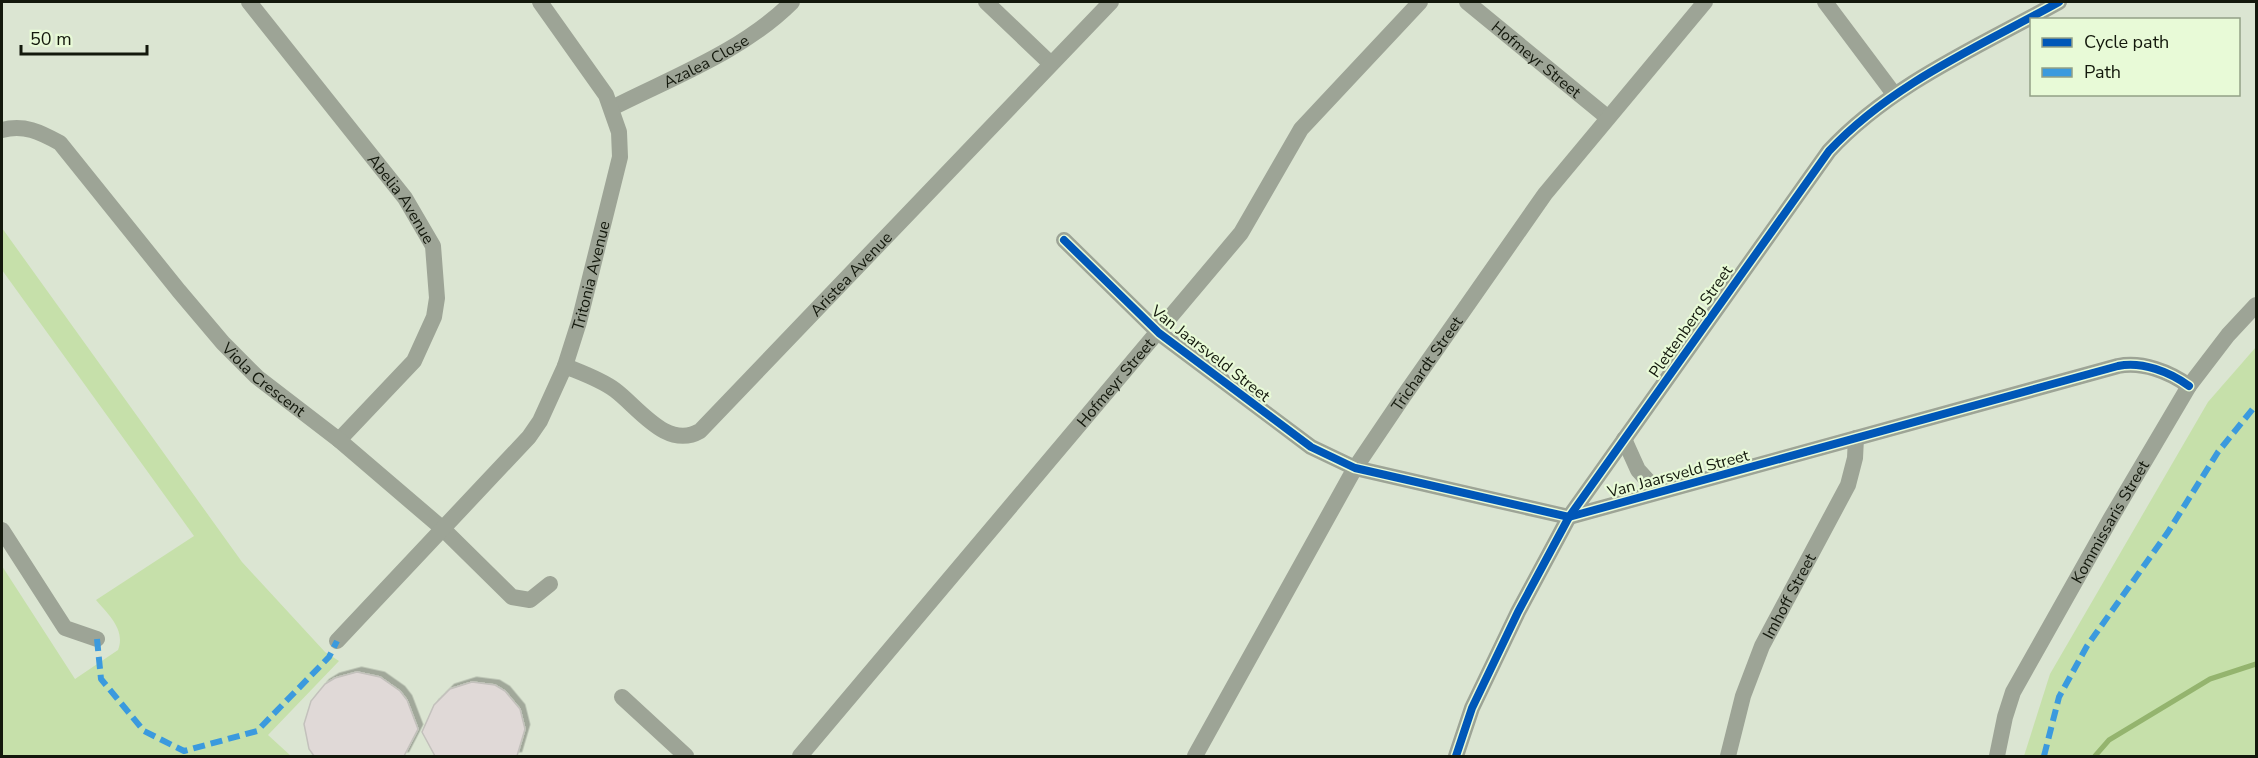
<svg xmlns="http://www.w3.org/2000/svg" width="2258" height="758" font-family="'Nunito Sans',sans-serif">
	<defs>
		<filter id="shadow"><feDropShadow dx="4.5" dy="-4.5" stdDeviation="0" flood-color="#0004"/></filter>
	</defs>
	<rect width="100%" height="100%" fill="#dbe5d2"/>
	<g fill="#c6e0aa">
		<path d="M2,228L242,562L325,652L339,661L268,735L291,756H2V566L75,679L118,650C126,630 108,614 96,600L194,536L2,270Z"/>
		<path d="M2256,347V756H2024L2050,674L2208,402Z"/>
	</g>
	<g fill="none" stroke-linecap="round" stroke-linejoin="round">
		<path stroke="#94b46e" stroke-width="5" d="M2095,756L2109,740L2210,679L2256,664"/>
	</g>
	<g fill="#e0d9d7" stroke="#c3c1bc" stroke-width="1.5" filter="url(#shadow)">
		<path d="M357,672L380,677L400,691L407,700L418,729L404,756H314L309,749L304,724L311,701L325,684L335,678Z"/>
		<path d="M472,682L495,685L505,691L520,709L525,729L517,756H435L422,732L434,705L450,689Z"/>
	</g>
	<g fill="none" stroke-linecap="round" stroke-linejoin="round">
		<g stroke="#9da496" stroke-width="16">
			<path id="s1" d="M249,2L405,198L433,246L437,298L434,317L414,361L339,440"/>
			<path d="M986,2L1051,64"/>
			<path id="s2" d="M1467,2L1607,117"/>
			<path d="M1825,2L1894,94"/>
			<path id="s3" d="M612,108C673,77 743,51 792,2"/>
			<path id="s4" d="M2,130C24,124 40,132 60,143L179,291L223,343L257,377L339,440L443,529L512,597L530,600L550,584"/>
			<path d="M1064,240L1159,333L1311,447L1355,468L1569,517L2118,366C2142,361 2170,372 2189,386"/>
			<path id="s5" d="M565,366C582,373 600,379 615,390C639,408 667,450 700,431L1111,2"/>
			<path d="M1624,439L1638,470L1658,492"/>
			<path d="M2,530L65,628L97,639"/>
			<path id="s6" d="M337,641L529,437L540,421L565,366L579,322L620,157L619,132L606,95L540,2"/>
			<path d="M622,697L686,756"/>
			<path id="s7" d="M800,756L1241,233L1301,129L1420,2"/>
			<path id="s8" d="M1195,756L1355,468L1403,397L1545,194L1705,2"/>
			<path d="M1456,756L1472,708L1518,612L1569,517L1829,151C1891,84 1980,46 2059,2"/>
			<path id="s9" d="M1728,756L1743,696L1762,646L1848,485L1855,458L1856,438"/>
			<path id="s10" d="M1997,756L2005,717L2013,692L2111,518L2189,386L2228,335L2256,305"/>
		</g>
		<g stroke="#3b9ade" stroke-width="6" stroke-dasharray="12 6" stroke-linecap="butt">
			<path d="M97,639L101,679L144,731L184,751L257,731L329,657L337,641"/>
			<path d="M2044,756L2059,697L2087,646L2168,532L2218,452L2256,405"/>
		</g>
		<defs>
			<g id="cycleway">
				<path d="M1064,240L1159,333L1311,447L1355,468L1569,517L2118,366C2142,361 2170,372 2189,386"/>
				<path d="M1456,756L1472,708L1518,612L1569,517L1829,151C1891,84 1980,46 2059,2"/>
			</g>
		</defs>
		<use href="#cycleway" stroke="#e8fad7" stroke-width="11"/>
		<use href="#cycleway" stroke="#0057b8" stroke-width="8"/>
	</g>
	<g text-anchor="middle" stroke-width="4.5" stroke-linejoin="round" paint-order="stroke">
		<g font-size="16" fill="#13180c" stroke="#e8fad7">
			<text dy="6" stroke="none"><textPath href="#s3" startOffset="105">Azalea Close</textPath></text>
			<text dy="6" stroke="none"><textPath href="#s2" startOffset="90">Hofmeyr Street</textPath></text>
			<text dy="6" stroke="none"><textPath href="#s1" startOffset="249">Abelia Avenue</textPath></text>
			<text dy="6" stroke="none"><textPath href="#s5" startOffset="375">Aristea Avenue</textPath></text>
			<text dy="6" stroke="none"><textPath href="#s6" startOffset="454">Tritonia Avenue</textPath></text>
			<text transform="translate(1690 321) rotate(-55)" y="6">Plettenberg Street</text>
			<text transform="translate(1211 353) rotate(38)" y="6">Van Jaarsveld Street</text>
			<text dy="6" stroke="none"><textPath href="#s8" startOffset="456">Trichardt Street</textPath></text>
			<text dy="6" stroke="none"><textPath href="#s4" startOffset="374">Viola Crescent</textPath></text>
			<text dy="6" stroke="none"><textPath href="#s7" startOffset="489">Hofmeyr Street</textPath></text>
			<text transform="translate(1678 473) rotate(-15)" y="6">Van Jaarsveld Street</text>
			<text dy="6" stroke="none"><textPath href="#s10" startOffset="262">Kommissaris Street</textPath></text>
			<text dy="6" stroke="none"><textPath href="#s9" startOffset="172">Imhoff Street</textPath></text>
		</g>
	</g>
	<rect width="2258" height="758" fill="none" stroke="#13180c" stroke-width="6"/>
	<rect x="2030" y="18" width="210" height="78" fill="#e8fad7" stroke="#93a086" stroke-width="1.5"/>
	<rect x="2042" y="38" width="30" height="9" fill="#0057b8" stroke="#93a086" stroke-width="1.5"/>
	<text x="2084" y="48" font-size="18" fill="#13180c">Cycle path</text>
	<rect x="2042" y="68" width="30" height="9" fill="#3b9ade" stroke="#93a086" stroke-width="1.5"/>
	<text x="2084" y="78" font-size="18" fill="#13180c">Path</text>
	<path d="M21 45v9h126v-9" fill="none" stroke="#13180c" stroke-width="3"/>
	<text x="30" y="45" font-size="18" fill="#13180c" stroke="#e8fad7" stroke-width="4.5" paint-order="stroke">50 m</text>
</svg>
